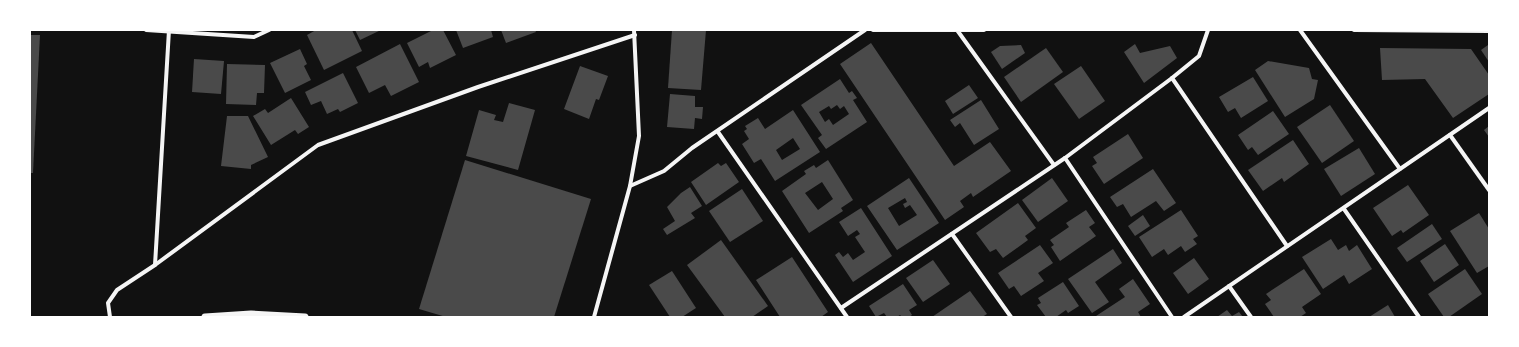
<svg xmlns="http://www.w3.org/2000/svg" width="1519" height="347" font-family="Montserrat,sans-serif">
	<rect width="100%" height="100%" fill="#111"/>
	<g fill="#4a4a4a" fill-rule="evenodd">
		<path d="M316,30H352L362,51L324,70L307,35Z"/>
		<path d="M355,30H381L360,40Z"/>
		<path d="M433,30H443L456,55L430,68L428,62L419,67L407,43Z"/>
		<path d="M456,30H491L493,37L463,48Z"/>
		<path d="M501,30H535L536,32L506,43Z"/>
		<path d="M672,30H706L701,90L668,88Z"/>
		<path d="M30,35H40L33,173H30Z"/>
		<path d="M871,43L954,166L990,142L1011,171L973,197L971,193L960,201L964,207L945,220L840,64Z"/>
		<path d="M400,44L419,82L391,96L385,85L369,93L356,67Z"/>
		<path d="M1135,44L1140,53L1170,46L1177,58L1144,83L1124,52Z"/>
		<path d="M1021,45L1025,53L1002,69L991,52L1000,46Z"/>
		<path d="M1488,45L1489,46V62L1481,50Z"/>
		<path d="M1046,48L1063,72L1021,102L1004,77Z"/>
		<path d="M1380,48L1471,49L1489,75V94L1453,118L1425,79L1382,80Z"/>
		<path d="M300,49L307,64L304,66L311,80L285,93L270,63Z"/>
		<path d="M194,59L224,61L221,94L192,92Z"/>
		<path d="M1268,61L1309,68L1312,79L1318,80L1314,99L1285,117L1255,70Z"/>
		<path d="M227,64L265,65L264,93H257L256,105L226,104Z"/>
		<path d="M580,66L608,76L599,100L596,99L589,119L564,109Z"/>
		<path d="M1081,66L1105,101L1079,119L1054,84Z"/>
		<path d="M343,73L358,103L340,112L338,109L327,114L321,101L311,105L305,92Z"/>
		<path d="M1253,77L1268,101L1241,118L1235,108L1228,112L1219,97Z"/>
		<path d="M840,79L849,93L852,91L857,98L853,100L867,122L826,149L818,138L822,135L801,105ZM837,105L840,109L844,106L849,114L833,125L829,119L825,122L819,112L829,106L831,109Z"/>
		<path d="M969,85L978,98L953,114L945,101Z"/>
		<path d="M670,94L695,96V107H703L702,119L695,118L694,129L667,127Z"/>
		<path d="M291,98L309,127L298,134L295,130L271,145L253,116L265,109L268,113Z"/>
		<path d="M981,100L999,129L974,145L960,123L955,127L950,120Z"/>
		<path d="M509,103L535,110L518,170L466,156L479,110L496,115L494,120L503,122Z"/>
		<path d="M1330,105L1354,141L1322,163L1297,127Z"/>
		<path d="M793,110L820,152L775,181L761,159L754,163L742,144L749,139L744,131L747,129L745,126L758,118L765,129ZM793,138L800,149L782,160L776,150Z"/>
		<path d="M1273,111L1289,134L1258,155L1252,147L1248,150L1238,135Z"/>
		<path d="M227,116H248L268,157L251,165V169L221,166Z"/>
		<path d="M1489,126V137L1484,130Z"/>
		<path d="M1128,134L1143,158L1104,184L1092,166L1097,163L1093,157Z"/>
		<path d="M1293,140L1309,164L1284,182L1282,178L1263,191L1248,170Z"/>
		<path d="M1359,148L1375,174L1341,196L1324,169Z"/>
		<path d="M465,160L591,199L554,317H446L419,309Z"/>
		<path d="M828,160L853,200L841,208L843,211L809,233L782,191L806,174L804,171L814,165L816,168ZM822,182L833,199L818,210L805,193Z"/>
		<path d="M718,163L721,166L726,163L739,182L706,205L691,182Z"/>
		<path d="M1153,169L1176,203L1164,211L1156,201L1131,217L1123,204L1117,207L1110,197Z"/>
		<path d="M909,178L939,223L897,250L867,206ZM905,198L907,202L903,204L905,208L910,205L917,215L899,226L888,208Z"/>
		<path d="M1052,178L1068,201L1038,222L1022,200Z"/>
		<path d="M1408,185L1429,215L1403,233L1401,230L1392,236L1373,208Z"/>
		<path d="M690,187L702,206L691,213L695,218L667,235L663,229L675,221L667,207L681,193Z"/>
		<path d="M742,189L763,221L730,242L709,211Z"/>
		<path d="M1018,203L1036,228L1025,236L1028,240L1003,258L996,249L990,252L976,233Z"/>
		<path d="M861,208L892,256L853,282L835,255L839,252L843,257L848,253L853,260L865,252L855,237L860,234L857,230L848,236L839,222Z"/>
		<path d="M1086,210L1095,223L1089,227L1096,236L1060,261L1051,247L1054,245L1050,240L1069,227L1066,223Z"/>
		<path d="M1181,210L1198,236L1193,239L1197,244L1185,252L1181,246L1168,255L1164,249L1152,257L1139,237Z"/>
		<path d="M1479,213L1489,229V266L1477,273L1450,231Z"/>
		<path d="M1143,215L1150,226L1135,236L1128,226Z"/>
		<path d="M1432,224L1442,239L1407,262L1397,248Z"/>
		<path d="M1331,239L1338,250L1346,245L1349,251L1357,245L1372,269L1349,284L1344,275L1323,289L1302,257Z"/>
		<path d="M721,240L768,306L752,317H725L687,265Z"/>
		<path d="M1445,244L1459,265L1434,282L1420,261Z"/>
		<path d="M1040,245L1053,263L1038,273L1044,281L1021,296L1014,286L1009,289L998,273Z"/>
		<path d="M1113,249L1122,263L1095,282L1109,302L1092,313L1068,279Z"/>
		<path d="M792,257L828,312L821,317L813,316L780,317L756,280Z"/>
		<path d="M1194,258L1209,279L1188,294L1173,273Z"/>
		<path d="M933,260L950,284L923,302L906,278Z"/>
		<path d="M1304,269L1321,294L1302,307L1306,313L1300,317H1274L1265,304L1271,300L1266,294Z"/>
		<path d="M1465,269L1482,294L1449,317H1444L1428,294Z"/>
		<path d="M672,271L696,308L682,317H670L649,285Z"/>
		<path d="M1133,279L1150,304L1138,312L1141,317H1097L1096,316L1125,297L1119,289Z"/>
		<path d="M1063,282L1079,306L1068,313L1066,310L1056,317H1046L1037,305L1041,303L1038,298Z"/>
		<path d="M903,284L917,305L909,310L912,315L909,317H902L900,315L897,317H887L884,313L876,317L869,306Z"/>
		<path d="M970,291L987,314L982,317H932Z"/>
		<path d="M1388,305L1395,317H1369Z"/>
		<path d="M1227,310L1232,316L1239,312L1243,317H1217Z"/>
	</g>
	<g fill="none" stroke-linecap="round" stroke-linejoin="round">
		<g stroke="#f5f5f5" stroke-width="4">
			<path d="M146,30L254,37L269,30"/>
			<path d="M873,30H984"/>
			<path d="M957,30L1054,165"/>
			<path d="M1300,30L1400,169"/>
			<path d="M1354,30L1489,31"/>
			<path d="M1172,78L1287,246"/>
			<path d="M718,132L847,317"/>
			<path d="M1450,135L1489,190"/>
			<path d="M1065,158L1172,317"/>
			<path d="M630,186L639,136L634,30"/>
			<path d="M1344,209L1419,317"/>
			<path d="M952,234L1011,317"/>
			<path d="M155,265L169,30"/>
			<path d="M1229,286L1251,317"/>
			<path d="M841,308L1065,158L1172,78L1199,56L1208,30"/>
			<path d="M110,317L108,303L117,290L155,265L318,145L478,87L635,35"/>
			<path d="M594,317L630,186L664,171L692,148L865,30"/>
			<path d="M1184,317L1489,108"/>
		</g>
		<path stroke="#f5f5f5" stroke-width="7" d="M205,317L251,314L305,317"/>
	</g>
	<rect width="1519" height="347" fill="none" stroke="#ffffff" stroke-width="62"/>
</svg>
